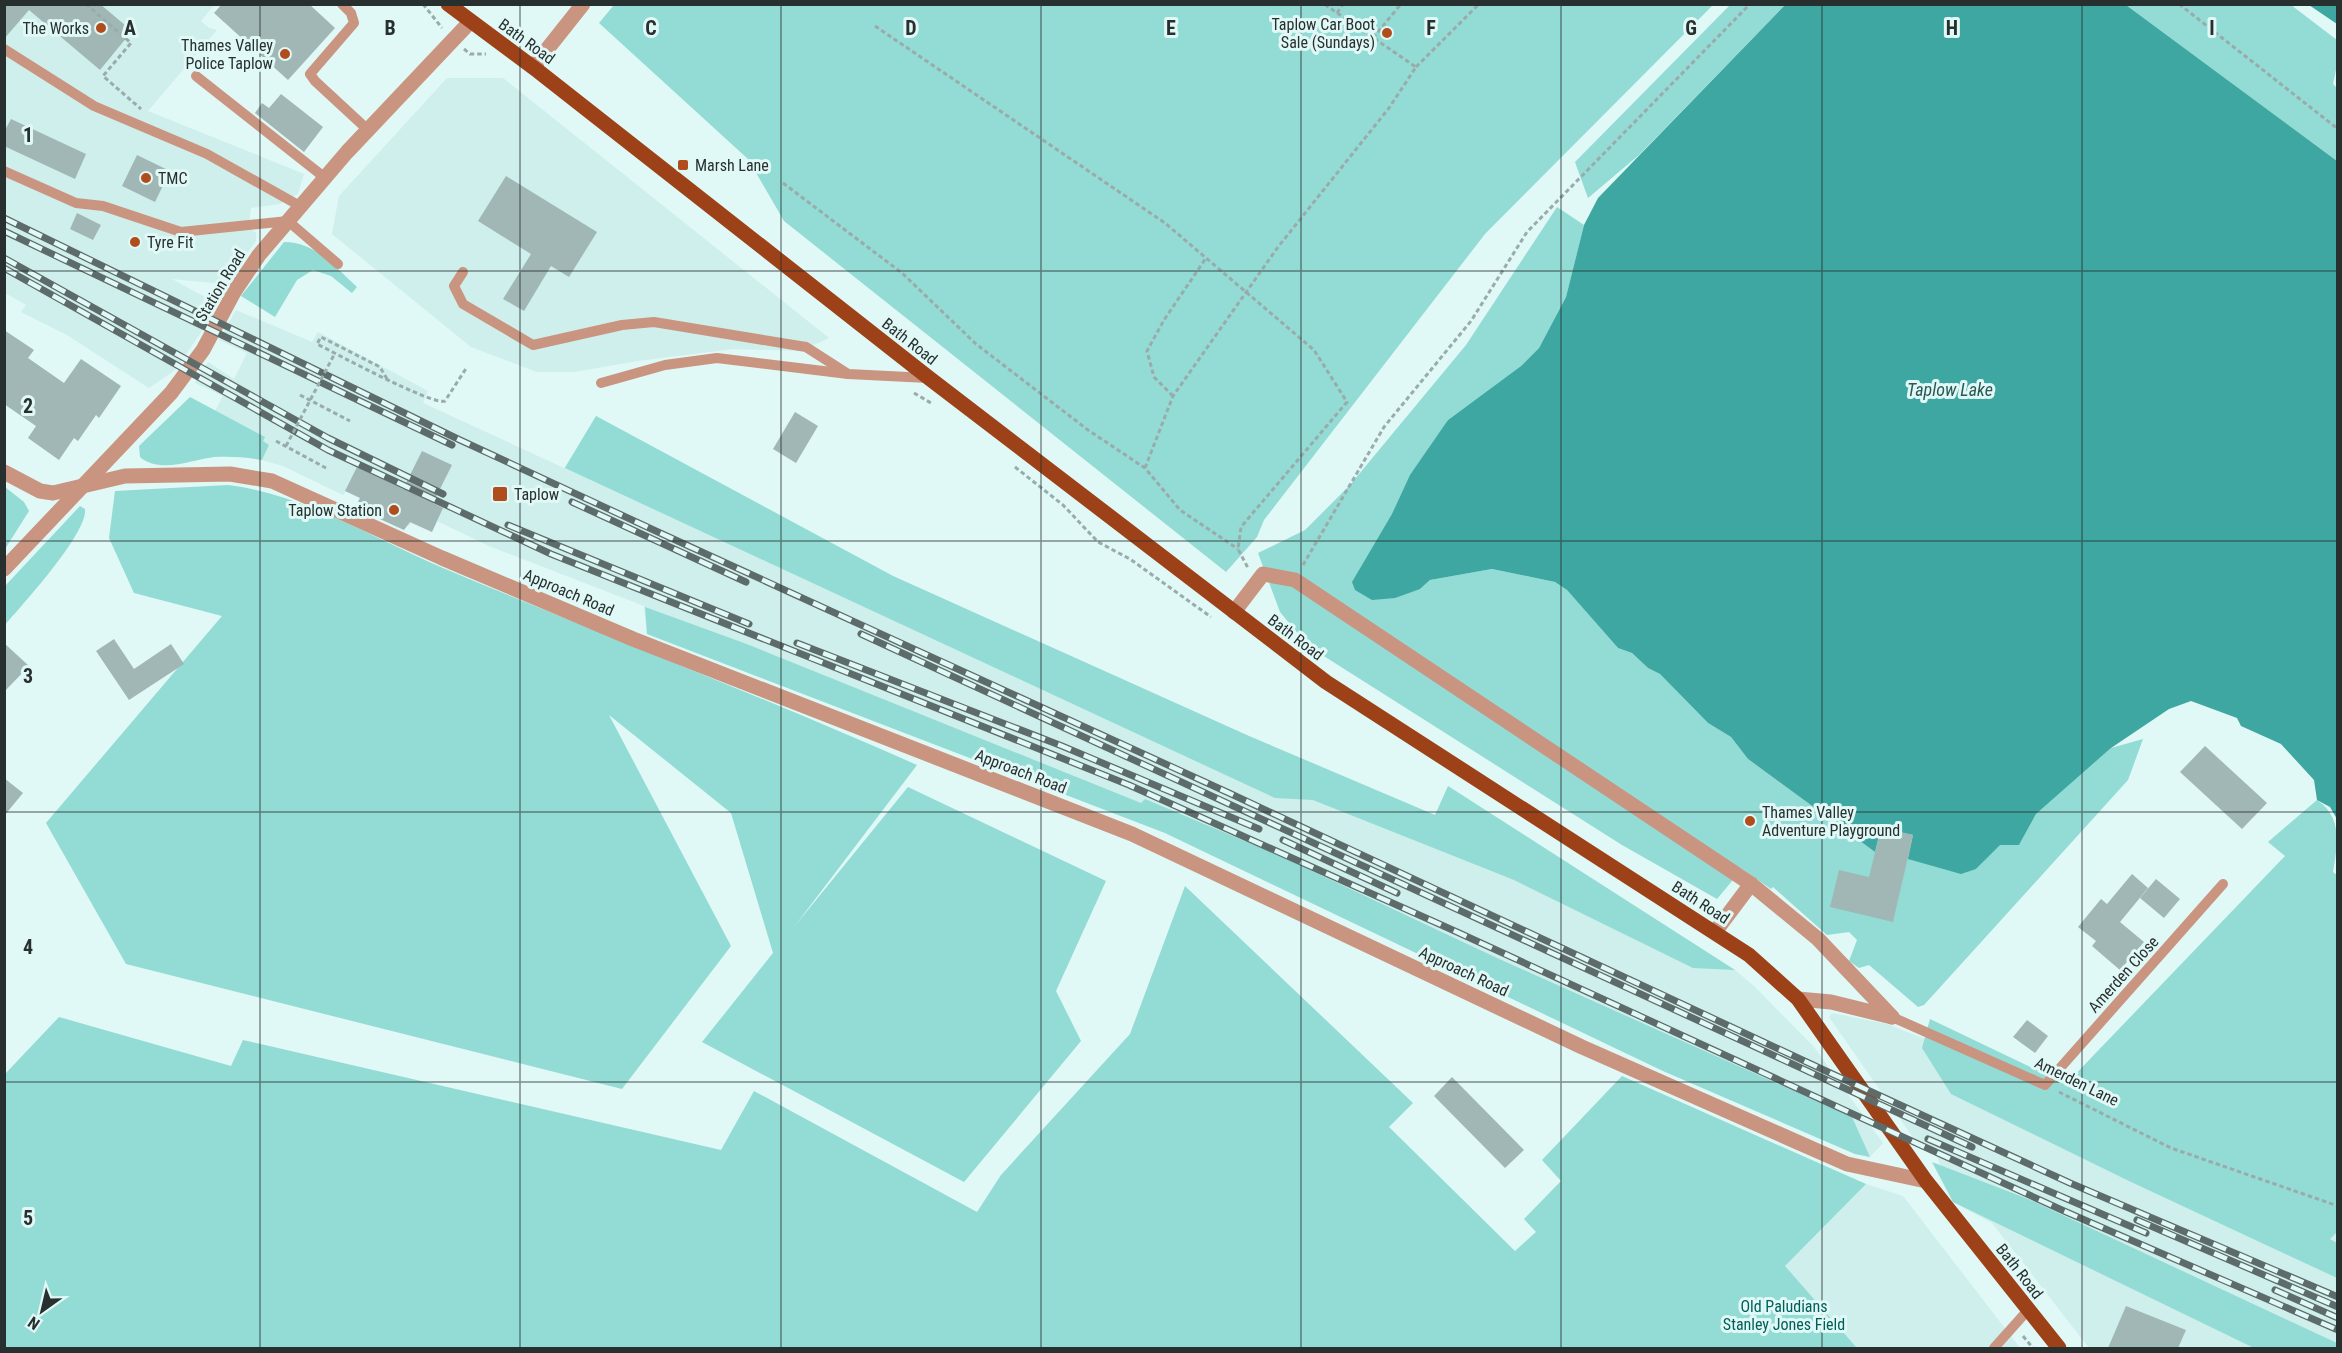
<svg xmlns="http://www.w3.org/2000/svg" width="2342" height="1353" font-family="'Roboto Condensed',sans-serif">
	<rect width="100%" height="100%" fill="#e0f8f6"/>
	<g fill="#ceefeb">
		<path d="M4,5H214L201,21L209,28L217,30L148,111L304,174L298,194L280,204L251,208L249,227L256,233V241L224,284L172,279L199,294L219,301L202,331L175,370L149,388L67,335L21,312L26,305L5,293Z"/>
		<path d="M447,78H503L829,338L801,351L733,349L638,361L574,372H537L471,347L332,234L339,196Z"/>
		<path d="M236,310L312,342L318,332L428,391L423,403L564,468L596,416L893,576L1249,736L1609,890L1735,970L1754,986L1814,1047L1883,1143L1870,1157L1855,1154L1663,1071L1165,833L647,634L644,606L489,546L437,521L432,532L411,523L409,526L358,502L360,498L346,491L343,495L283,466L262,460L269,445L262,441L264,437L215,411L223,396L195,383L208,362L234,379L247,353L219,340Z"/>
		<path d="M1832,1013L1887,1024L1963,1054L2337,1227V1348H2089L1992,1223L1953,1202L1935,1151L1919,1146L1829,1017Z"/>
		<path d="M1866,1184L1903,1196L2020,1348H1857L1785,1266Z"/>
	</g>
	<g fill="#93dbd5">
		<path d="M614,5V4L1713,5L1485,234L1264,520L1257,537L1226,572L784,221L748,159L599,23Z"/>
		<path d="M1730,5H1785L1639,155L1588,198L1575,162Z"/>
		<path d="M2126,5H2291L2337,40V65L2333,84L2337,88V161Z"/>
		<path d="M1557,207L1584,225L1566,297L1539,348L1521,366L1448,420L1353,582L1420,589L1430,580L1492,569L1555,582L1567,590L1618,648L1632,653L1648,668L1660,674L1708,723L1731,737L1748,759L1875,852L1881,828L1913,835L1976,869L2000,844L2019,845L2036,814L2111,748L2143,739L2128,780L1924,1005L1918,1007L1869,965L1859,968L1849,961L1857,940L1849,932L1827,935L1773,887L1771,889L1742,869L1717,899L1622,845L1308,646L1280,612L1258,553L1305,530L1350,485L1466,345Z"/>
		<path d="M284,242C316,242 335,267 357,287L352,293L331,276L313,270L297,280L275,317L241,296Z"/>
		<path d="M190,397L265,437L263,441L269,445L262,460C246,457 230,456 214,457C191,460 160,474 140,457L139,446Z"/>
		<path d="M596,416L893,576L1249,736L1435,815L1448,786L1735,970L1693,968L1514,880L1313,800L1275,798L565,468Z"/>
		<path d="M228,485C302,494 375,539 443,568C601,634 761,696 917,765L794,927L908,787L1106,881L1056,991L1081,1041L964,1182L702,1042L773,953L731,813L609,715L731,946L622,1089L126,964L46,823L222,616L134,593L109,538L115,491Z"/>
		<path d="M5,487L24,502L29,511L5,549Z"/>
		<path d="M80,506L85,509C88,533 22,605 5,625V586Z"/>
		<path d="M645,607L744,643L1141,803L1145,799L1278,855L1497,958L1852,1117L1870,1157L1855,1154L1663,1071L1165,833L647,634Z"/>
		<path d="M2317,800C2342,817 2338,842 2333,872L2338,876V1231L2330,1239L2337,1243V1278L2129,1181L1951,1094L1922,1048L1930,1019L2066,1084L2285,856L2268,842Z"/>
		<path d="M1185,886L1413,1103L1389,1127L1515,1251L1536,1232L1524,1219L1561,1181L1542,1160L1622,1076L1866,1184L1785,1266L1857,1348H5V1074L59,1017L231,1066L243,1040L721,1150L754,1091L977,1212L1001,1175L1130,1034Z"/>
		<path d="M1932,1162L2028,1199L2337,1343V1348H2254L1953,1202Z"/>
	</g>
	<g fill="#3ea7a1">
		<path d="M1785,5H2126L2337,161V819L2330,807L2317,800L2314,780L2281,744L2241,726L2237,718L2191,701L2169,709L2111,748L2036,814L2019,845H2000L1976,869L1961,874L1908,859L1913,835L1881,828L1875,852L1748,759L1731,737L1708,723L1660,674L1648,668L1632,653L1618,648L1567,590L1555,582L1492,569L1430,580L1420,589L1395,598L1372,600L1355,590L1352,582L1392,514L1410,475L1448,420L1521,366L1539,348L1566,297L1584,225L1598,198Z"/>
		<path d="M2309,5H2337V24Z"/>
	</g>
	<g fill="#a1b7b5">
		<path d="M4,4H100L132,31L100,70L29,10L4,39Z"/>
		<path d="M222,4H309L335,28L288,80L214,13Z"/>
		<path d="M281,94L323,127L304,152L255,113L262,103L269,108Z"/>
		<path d="M11,119L86,154L75,179L4,146V132Z"/>
		<path d="M137,155L170,171L155,202L122,186Z"/>
		<path d="M506,176L597,232L569,277L551,266L524,311L503,299L531,254L478,221Z"/>
		<path d="M77,213L101,225L93,240L70,229Z"/>
		<path d="M4,330L34,350L28,358L64,383L81,359L121,386L99,418L96,415L78,441L74,438L59,460L28,438L36,426L4,404Z"/>
		<path d="M795,412L818,426L796,463L773,449Z"/>
		<path d="M422,451L452,465L433,503L443,508L432,532L410,522L404,530L360,510L363,504L358,502L360,498L345,491L357,467L403,489Z"/>
		<path d="M114,639L134,669L171,644L184,664L129,700L96,651Z"/>
		<path d="M4,643L29,666L4,692Z"/>
		<path d="M2205,746L2267,803L2242,829L2180,772Z"/>
		<path d="M4,778L23,793L4,816Z"/>
		<path d="M1881,828L1913,835L1893,922L1830,907L1839,870L1869,877Z"/>
		<path d="M2132,874L2148,888L2120,922L2144,942L2120,970L2092,946L2096,941L2078,927L2101,899L2107,904Z"/>
		<path d="M2156,879L2180,899L2164,918L2140,898Z"/>
		<path d="M2027,1020L2048,1036L2035,1053L2013,1037Z"/>
		<path d="M1452,1077L1524,1150L1505,1168L1434,1096Z"/>
		<path d="M2126,1306L2186,1330L2178,1348H2108Z"/>
	</g>
	<g fill="none" stroke-linecap="round" stroke-linejoin="round">
		<g stroke="#99abaa" stroke-width="3" stroke-dasharray="4.5 3" stroke-linecap="butt">
			<path d="M86,4L131,43L103,76L141,109"/>
			<path d="M423,4L442,28"/>
			<path d="M2179,4L2338,129"/>
			<path d="M1337,13L1343,4"/>
			<path d="M875,26L1165,223L1314,350L1347,402L1241,527L1238,549L1248,568"/>
			<path d="M1373,38L1401,4"/>
			<path d="M464,49L470,54H486"/>
			<path d="M1416,67L1479,4"/>
			<path d="M783,183L902,273L976,344L1088,430L1145,468L1180,510L1238,549"/>
			<path d="M387,379L380,367L321,337L317,344C335,353 433,406 445,401L467,367"/>
			<path d="M914,393L931,403"/>
			<path d="M300,395L350,421"/>
			<path d="M1173,396L1154,377L1147,351L1164,320L1206,258"/>
			<path d="M276,441L326,468"/>
			<path d="M1015,467L1063,505L1098,542L1130,559L1211,617"/>
			<path d="M1145,468L1173,396L1278,247L1389,108L1416,67L1324,4"/>
			<path d="M387,515L394,501"/>
			<path d="M1303,565L1384,427L1471,321L1527,232L1750,4"/>
			<path d="M2059,1092L2171,1148L2338,1206"/>
			<path d="M2023,1336L2033,1348"/>
		</g>
		<g stroke="#c99580" stroke-width="10">
			<path d="M342,4L351,13L354,23L310,74L315,81L368,130"/>
			<path d="M4,49L94,106L207,154L300,206"/>
			<path d="M196,76L324,177"/>
			<path d="M4,171L76,203L103,206L181,232L288,221L338,264"/>
			<path d="M463,272L454,286L463,304L533,345L622,325L654,322L806,347L848,374"/>
			<path d="M601,383L665,365L717,358L848,374L928,378"/>
			<path d="M1892,1017L2045,1085L2223,884"/>
			<path d="M1994,1348L2028,1310"/>
		</g>
		<g stroke="#c99580" stroke-width="15">
			<path d="M533,67L583,4"/>
			<path d="M4,472L40,491L53,493L125,476L230,474L272,481L442,558L633,639L1132,834L1582,1047L1847,1164L1926,1181"/>
			<path d="M4,569L171,393L203,350L234,292L259,255L347,152L470,22"/>
			<path d="M1234,612L1263,574L1295,580L1751,884L1818,939L1892,1017"/>
			<path d="M1715,932L1751,884"/>
			<path d="M1798,999L1831,1002L1892,1017"/>
		</g>
		<path stroke="#9d4218" stroke-width="15" d="M448,4L538,71L929,378L1326,682L1749,955L1798,999L1926,1181L2059,1348"/>
		<defs>
			<g id="rail">
				<path d="M4,218L460,440L658,532L1229,793L1826,1071L2070,1183L2338,1297"/>
				<path d="M4,231L452,445"/>
				<path d="M4,258L328,438L443,494"/>
				<path d="M4,268L328,450L551,554L1129,785L1457,932L2064,1211L2338,1330"/>
				<path d="M572,502L746,582"/>
				<path d="M508,525L749,624"/>
				<path d="M861,634L1972,1147"/>
				<path d="M797,643L1062,746L1259,829"/>
				<path d="M1283,840L1397,893"/>
				<path d="M1928,1139L2146,1233"/>
				<path d="M2137,1220L2338,1307"/>
				<path d="M2275,1290L2338,1318"/>
			</g>
		</defs>
		<use href="#rail" stroke="#5d6b6a" stroke-width="7"/>
		<use href="#rail" stroke="#e0f8f6" stroke-width="4.5" stroke-dasharray="14" stroke-linecap="butt"/>
		<path stroke="#99abaa" stroke-width="3" stroke-dasharray="4.5 3" stroke-linecap="butt" d="M286,446L335,353"/>
	</g>
	<path fill="none" stroke="#27302f" stroke-width="1.5" stroke-opacity="0.55" d="M260,4V1348M520,4V1348M781,4V1348M1041,4V1348M1301,4V1348M1561,4V1348M1822,4V1348M2082,4V1348M4,271H2338M4,541H2338M4,812H2338M4,1082H2338"/>
	<g fill="#b14c1d" stroke="#e0f8f6" stroke-width="2">
		<circle cx="101" cy="28" r="6"/>
		<circle cx="1387" cy="33" r="6"/>
		<circle cx="285" cy="54" r="6"/>
		<rect x="677" y="159" width="12" height="12" rx="3"/>
		<circle cx="146" cy="178" r="6"/>
		<circle cx="135" cy="242" r="6"/>
		<rect x="492" y="486" width="16" height="16" rx="3"/>
		<circle cx="394" cy="510" r="6"/>
		<circle cx="1750" cy="821" r="6"/>
	</g>
	<g text-anchor="middle" stroke-width="6" stroke-linejoin="round" paint-order="stroke">
		<g font-size="16" fill="#27302f" stroke="#e0f8f6" text-anchor="start">
			<text x="1375" y="30" text-anchor="end">Taplow Car Boot<tspan x="1375" dy="18">Sale (Sundays)</tspan></text>
			<text x="89" y="34" text-anchor="end">The Works</text>
			<text x="273" y="51" text-anchor="end">Thames Valley<tspan x="273" dy="18">Police Taplow</tspan></text>
			<text x="695" y="171">Marsh Lane</text>
			<text x="158" y="184">TMC</text>
			<text x="147" y="248">Tyre Fit</text>
			<text x="514" y="500">Taplow</text>
			<text x="382" y="516" text-anchor="end">Taplow Station</text>
			<text x="1762" y="818">Thames Valley<tspan x="1762" dy="18">Adventure Playground</tspan></text>
		</g>
		<g font-size="16" fill="#27302f" stroke="#e0f8f6">
			<text transform="translate(527 41) rotate(36)" y="6">Bath Road</text>
			<text transform="translate(220 285) rotate(-59)" y="6">Station Road</text>
			<text transform="translate(910 341) rotate(38)" y="6">Bath Road</text>
			<text transform="translate(569 592) rotate(23)" y="6">Approach Road</text>
			<text transform="translate(1296 637) rotate(37)" y="6">Bath Road</text>
			<text transform="translate(1021 771) rotate(21)" y="6">Approach Road</text>
			<text transform="translate(1701 902) rotate(33)" y="6">Bath Road</text>
			<text transform="translate(1464 971) rotate(25)" y="6">Approach Road</text>
			<text transform="translate(2123 974) rotate(-48)" y="6">Amerden Close</text>
			<text transform="translate(2077 1081) rotate(26)" y="6">Amerden Lane</text>
			<text transform="translate(2020 1271) rotate(52)" y="6">Bath Road</text>
		</g>
		<g font-size="16" fill="#005e59" stroke="#e0f8f6">
			<text x="1784" y="1312">Old Paludians<tspan x="1784" dy="18">Stanley Jones Field</tspan></text>
		</g>
		<g font-size="18" font-style="italic" fill="#2b5955" stroke="#e0f8f6">
			<text x="1950" y="396">Taplow Lake</text>
		</g>
	</g>
	<g font-size="20" text-anchor="middle" font-weight="bold" fill="#27302f" stroke="#e0f8f6" stroke-width="6" stroke-linejoin="round" paint-order="stroke">
		<text x="130" y="35">A</text>
		<text x="390" y="35">B</text>
		<text x="651" y="35">C</text>
		<text x="911" y="35">D</text>
		<text x="1171" y="35">E</text>
		<text x="1431" y="35">F</text>
		<text x="1691" y="35">G</text>
		<text x="1952" y="35">H</text>
		<text x="2212" y="35">I</text>
		<text x="28" y="142">1</text>
		<text x="28" y="413">2</text>
		<text x="28" y="683">3</text>
		<text x="28" y="954">4</text>
		<text x="28" y="1225">5</text>
	</g>
	<rect width="2342" height="1353" fill="none" stroke="#27302f" stroke-width="12"/>
	<g transform="translate(42 1311) rotate(214)" stroke="#e0f8f6" stroke-width="4.5" paint-order="stroke">
	<path d="M0-4.5L10 22L0 15L-10 22Z" fill="#27302f"/>
	<text y="-9" font-size="16" font-weight="bold" text-anchor="middle" fill="#27302f">N</text>
	</g>
</svg>
